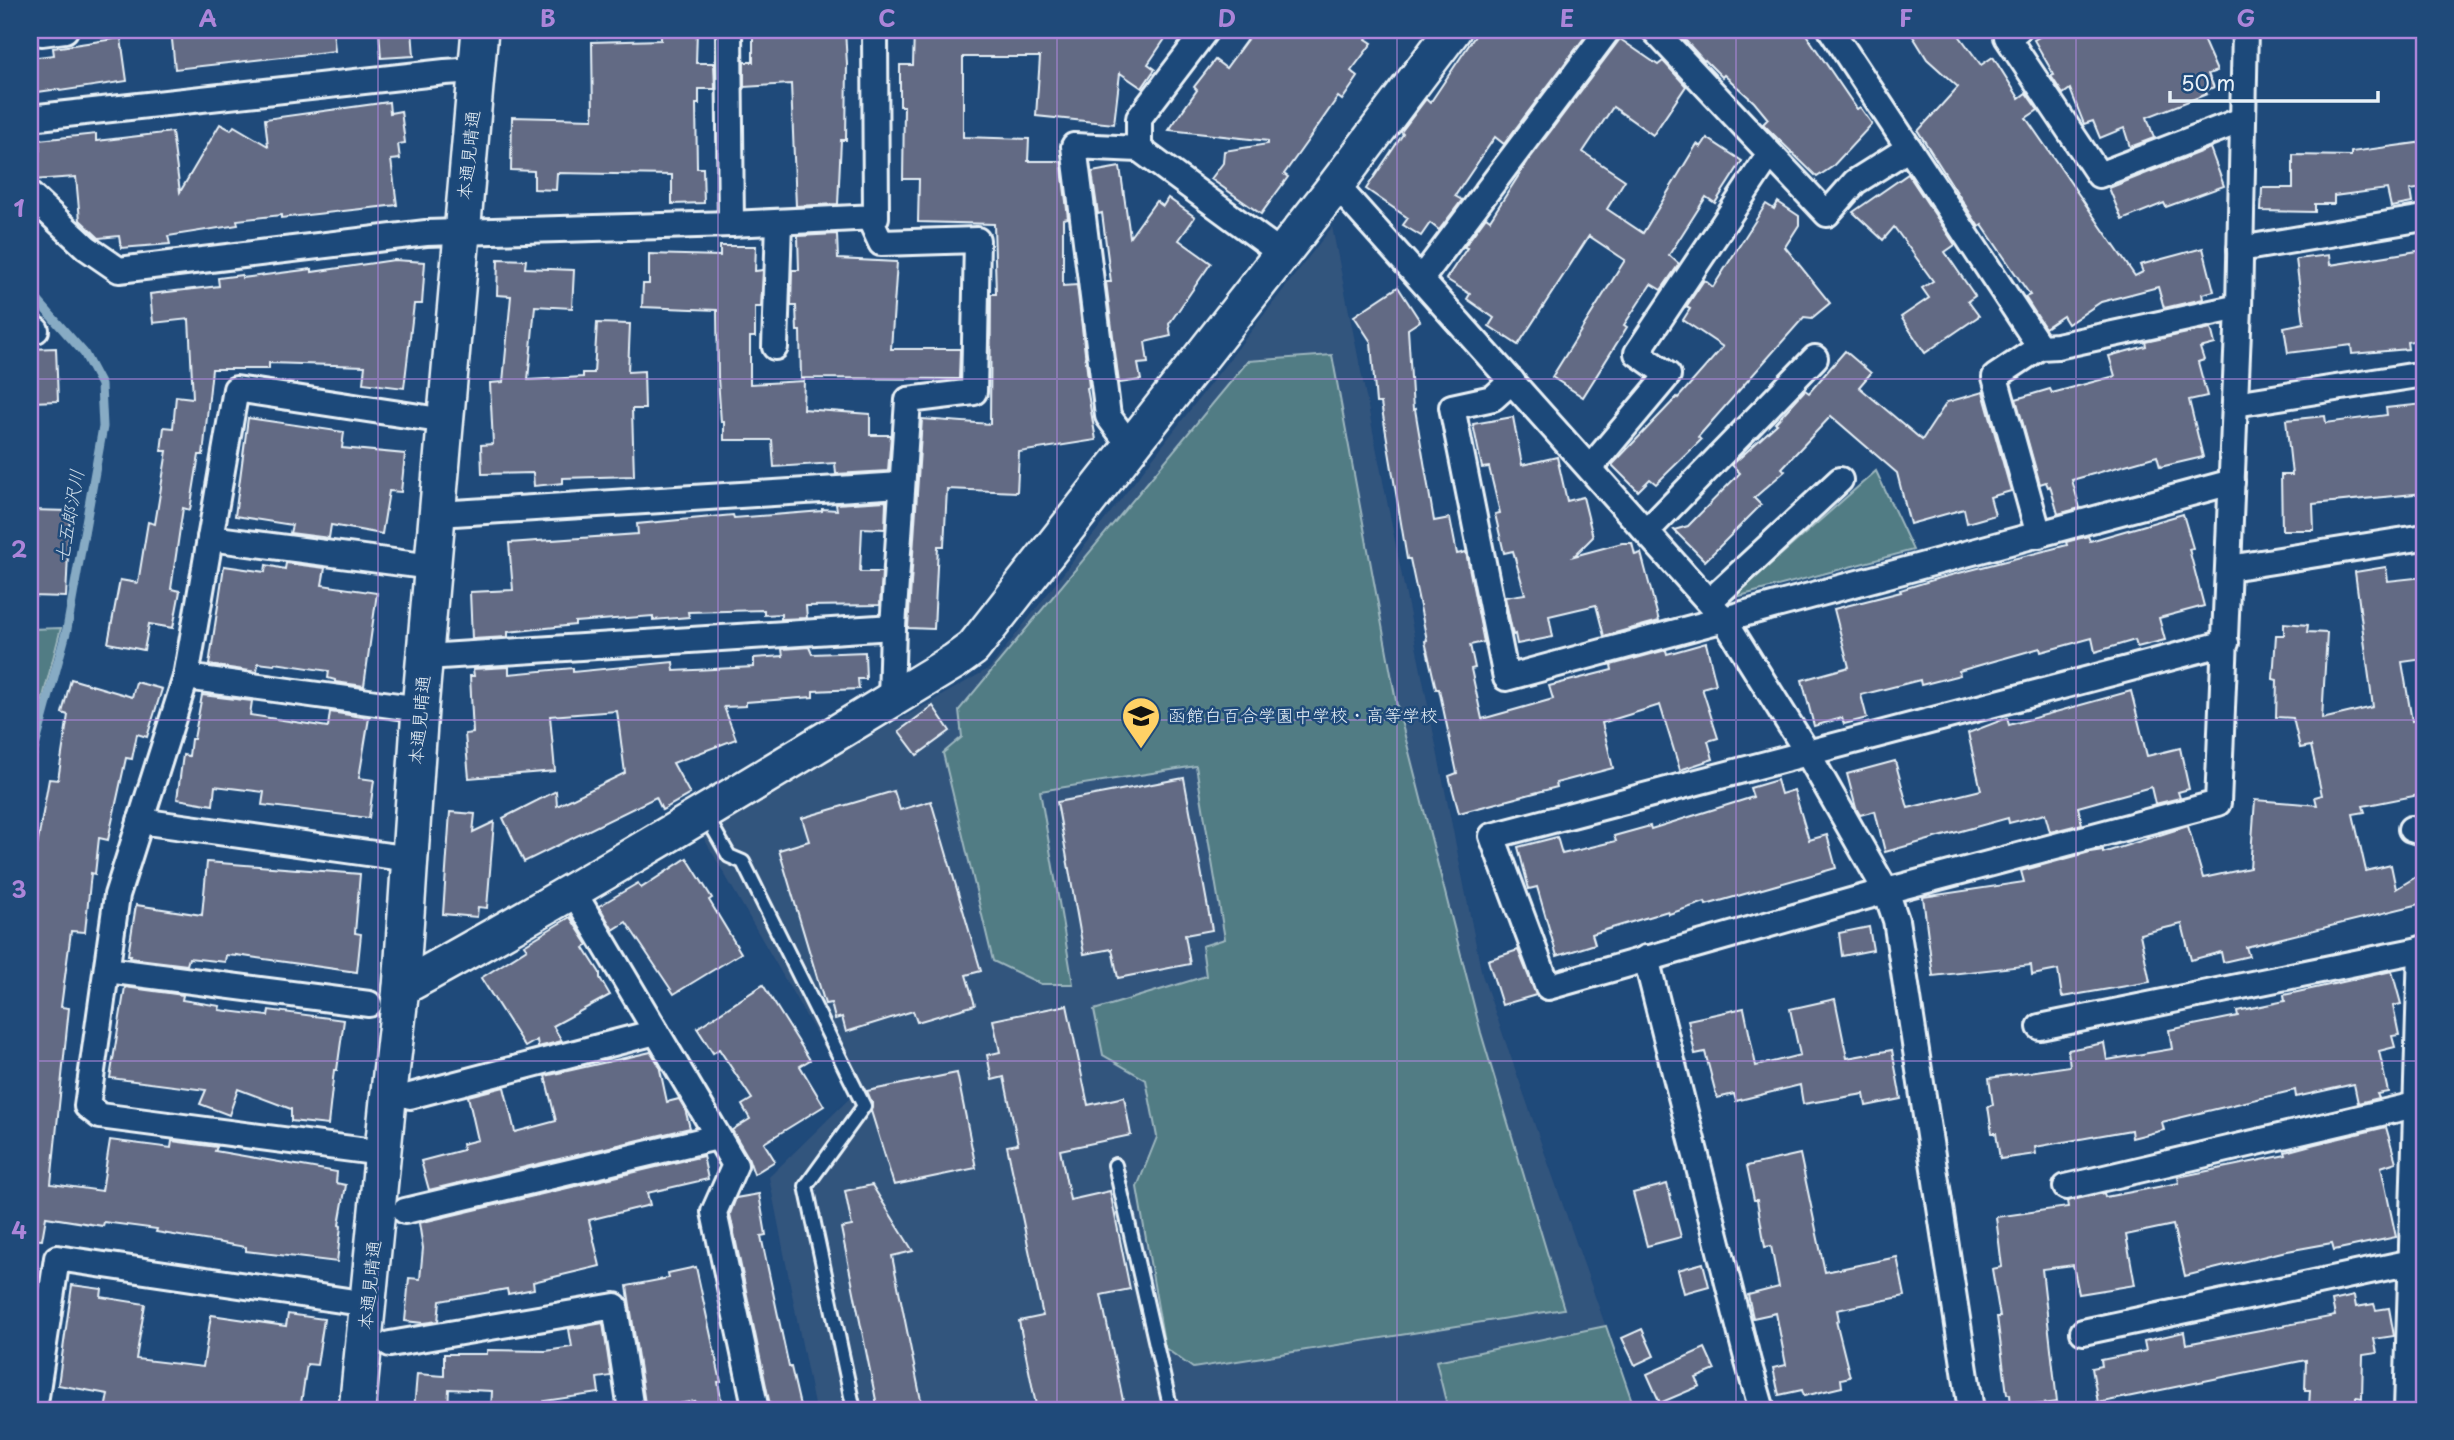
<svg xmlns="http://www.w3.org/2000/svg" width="2454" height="1440" font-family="'Playpen Sans','Klee One',sans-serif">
	<rect width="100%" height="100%" fill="#1f4a7a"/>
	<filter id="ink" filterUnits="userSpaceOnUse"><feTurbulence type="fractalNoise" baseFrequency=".0143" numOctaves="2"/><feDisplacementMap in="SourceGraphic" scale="14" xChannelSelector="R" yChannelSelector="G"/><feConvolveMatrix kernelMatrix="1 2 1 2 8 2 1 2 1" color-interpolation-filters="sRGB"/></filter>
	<g filter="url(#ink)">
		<path fill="#33547d" d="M1332,227L1482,975L1635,1410H815L769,1177L852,1096L701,833L990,668Z"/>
		<g fill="#517c84" stroke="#9cb6be" stroke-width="2">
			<path d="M1332,355L1396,701L1481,1033L1564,1309L1193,1368L1165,1348L1137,1187L1157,1137L1146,1080L1103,1055L1094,1010L1206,976L1202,946L1225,939L1196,766L1040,791L1073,984H1041L993,961L943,753L962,737L959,710L1248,361Z"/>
			<path d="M1876,471L1913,550L1732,598Z"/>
			<path d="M61,628L30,747V629Z"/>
			<path d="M1606,1326L1635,1410H1448L1436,1361Z"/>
		</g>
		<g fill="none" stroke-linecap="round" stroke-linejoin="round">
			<path stroke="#87abc4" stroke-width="9" d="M30,292L84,353L101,385L103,427L67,629L30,765"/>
		</g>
		<g fill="#626a84" stroke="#e8f1f8" stroke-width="2">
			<path d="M171,30H333L335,51L175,69Z"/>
			<path d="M379,30H412L414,56L381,58Z"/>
			<path d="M661,30H697L696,63H714L715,89H699V104H696L697,168H703L704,203L672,204V175L557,173L556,190L534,189V171L511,170L512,117L593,119L592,42L661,40Z"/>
			<path d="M753,30H845L847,64L846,140H841L838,204L796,206L791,84L744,87V62H753Z"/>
			<path d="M914,30H1171L1148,64L1155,69L1142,88L1120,73L1114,124L1036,116L1040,57H963V137L1029,139L1028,161H1061L1068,218L1063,219V286L1077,285L1089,387L1087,388L1096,440L1019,452L1017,492L947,489L944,546H938L934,629L908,628L922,419L990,424L991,294H996L994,224L918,222L919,179H903L904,106H900V65H913Z"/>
			<path d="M1254,30H1373L1366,39L1372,43L1351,71L1358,77L1342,100L1338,97L1306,143L1284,174L1288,177L1261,214L1211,179L1223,163L1224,151L1268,144V141L1169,130L1197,90L1194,87L1215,60L1226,68Z"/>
			<path d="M1479,30H1590L1504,144L1495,137L1455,196L1462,200L1439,230L1430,223L1421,236L1403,225L1408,218L1366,189L1403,134L1401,132L1426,99L1430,103Z"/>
			<path d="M1676,30H1803L1857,109L1860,107L1872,124L1832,167L1817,177L1763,124L1768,119L1754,102L1724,75L1722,77L1705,60L1704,61Z"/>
			<path d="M1909,30H1955L1981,65L1993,57L2019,98L2026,93L2038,110L2026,118L2135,276L2143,272L2140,265L2203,248L2214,291L2202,294L2203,299L2164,308L2158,287L2101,302L2068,324L2063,316L2045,328L2025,297L2030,295L1982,225L1979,227L1918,131L1958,87L1927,59Z"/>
			<path d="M2052,30H2199L2217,71L2208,74L2214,87L2205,91L2207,94L2147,117L2154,138L2130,147L2124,128L2100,138L2093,121L2084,124L2070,89L2063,94L2051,76L2054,75L2034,40Z"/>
			<path d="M121,38L127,81L60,91L59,89L30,93V58L54,55L53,48Z"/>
			<path d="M1620,39L1658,65L1663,61L1686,86L1653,135L1613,107L1583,152L1625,180L1607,209L1643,233L1697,144L1701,147L1707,138L1742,161L1715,203L1706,197L1669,255L1679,264L1661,290L1651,284L1624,325L1627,327L1583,397L1552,377L1625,260L1589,236L1518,345L1489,326L1494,318L1467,299L1470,294L1446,279L1467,248L1464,247L1486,217L1490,220L1528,161Z"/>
			<path d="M389,102L390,113L401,111L405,143L398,144L400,159L391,160L397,205L281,218V215L237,220L238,225L168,236L170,244L121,248L119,236L99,238L80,220L76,177L32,180L30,151L40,150L39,140L96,134V141L172,132L180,192L220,124L231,130L234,126L268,146L265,119Z"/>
			<path d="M2424,142V188L2410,190L2412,203L2391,207L2387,189L2334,196V204H2315V212L2261,211L2262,188H2293V155L2351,156V152Z"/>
			<path d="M2210,148L2224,186L2166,207L2164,203L2122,220L2109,188Z"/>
			<path d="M1120,167L1130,237L1156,201L1163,206L1168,198L1195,217L1179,240L1211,263L1169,324L1171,336L1145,342L1148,363L1138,364L1141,380L1119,383L1106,282H1111L1102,213L1098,214L1092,172Z"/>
			<path d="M1908,174L1955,245L1945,252L1975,296L1968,301L1979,316L1925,353L1901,317L1929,298L1922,288L1933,281L1894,227L1883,240L1853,212Z"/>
			<path d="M1778,202L1799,216V225L1785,247L1830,303L1812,318L1804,317L1698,437L1701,440L1656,484L1650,479L1638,491L1612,465L1677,397L1678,398L1723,347L1683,320L1690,309L1686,307L1704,280L1713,287L1766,204L1774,209Z"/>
			<path d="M837,234L838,259L897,262L891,349H960L959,379L801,378L800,331H797L796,306H791L792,270H799L798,236Z"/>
			<path d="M720,246H756L755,271L763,270L761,307H755V337H750V384L804,381L803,409L870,414V435H891L888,471L836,474L835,463L774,467L772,440H724V422H721L718,378L717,310L642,307L643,284H649V254L720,256Z"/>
			<path d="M2424,250V339L2407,342L2408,349L2352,354L2351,345L2288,353L2284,327L2304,323L2296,259L2329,255L2330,265Z"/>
			<path d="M498,259L526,260L525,268L574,270L572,308L535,306L528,380L583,377V373H594L597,323L630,324L628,372L644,371L645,409H632L634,476L563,478V483L534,486L533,473L482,474L481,445L493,444L490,383L503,382L511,296L497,295Z"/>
			<path d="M394,260L425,262L422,304H414L404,388L363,383L365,366L269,363V369H212L203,455H199L190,510L183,508L171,589L180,591L173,628L149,624L144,650L108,643L120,580L138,583L148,522L155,524L167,451H161L164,427L173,428L176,396L193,398L189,319L153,323L150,294L219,286L218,278L242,275V278L312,269V272Z"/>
			<path d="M1398,287L1420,321L1408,329L1413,410L1415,409L1434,521L1450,518L1457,554L1466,552L1484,642L1470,645L1475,668L1471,669L1482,719L1553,699L1549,686L1612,670L1611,665L1666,650L1667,654L1706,643L1716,684L1702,688L1718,738L1708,741L1713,759L1680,770L1660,705L1602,723L1613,768L1556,783L1557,787L1459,813L1449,776L1457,773L1439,689H1436L1425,641L1427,640L1410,559H1407L1381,403H1376L1371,342L1354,316Z"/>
			<path d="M2211,328L2215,344L2200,348L2204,360L2198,362L2207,396L2189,400L2203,457L2160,467L2157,456L2072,480L2080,508L2058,514L2050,486L2048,487L2046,482L2040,484L2016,399L2050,389L2052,393L2115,376L2109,356L2146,346L2145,342Z"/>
			<path d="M56,348L58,401L30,402V349Z"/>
			<path d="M1845,351L1871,373L1859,387L1922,440L1947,402L1983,392L2011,491L1990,497L1995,515L1967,523L1964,509L1910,524L1897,473L1831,416L1782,468L1785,471L1754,498L1761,505L1705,561L1674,530L1688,526L1740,473L1732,465L1777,424L1775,423L1805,390L1809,393Z"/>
			<path d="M2424,404V493L2313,504L2314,530H2282L2281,475H2292L2286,420L2325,416L2326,423L2387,415L2386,408Z"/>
			<path d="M1513,417L1522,465L1557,457L1567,501L1583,497L1593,537L1574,556L1622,543H1632L1635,555L1641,553L1659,621L1604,636L1596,605L1549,616L1553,637L1517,644L1515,634L1513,635L1505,597L1525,594L1513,551L1504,553L1495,514L1500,513L1489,467L1482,468L1473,424Z"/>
			<path d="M248,418L344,432L342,448L405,454L401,492L389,491L382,534L331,525L329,538L290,533L292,525L235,516Z"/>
			<path d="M886,501L885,529L862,528L860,572H882L880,605L806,606L807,618L781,619V614L764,615V610L688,612L689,617L653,620V616L575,622V625L508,632V637L472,639L470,592L513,590L509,543L638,534L637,524L733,515L734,518L822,511V509L837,510L836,504Z"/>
			<path d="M30,510L70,511L66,597L30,596Z"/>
			<path d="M2183,514L2193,548L2189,549L2204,606L2159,618L2165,640L2137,647L2135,640L2095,652L2092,638L2041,652L2040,648L1959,671L1960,675L1921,685L1920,680L1861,695L1867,718L1844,724L1842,718L1814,726L1802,680L1849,667L1834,609L1901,592L1900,590L1936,579L2067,545L2066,542L2088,536L2090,541Z"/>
			<path d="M286,563L325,568L322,585L377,593L364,686L335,682V680L328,678L329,671L275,663L274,665L258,663L257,672L209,665L224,566L265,572L266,565L285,569Z"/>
			<path d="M2386,567L2388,581L2424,577V659L2402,662L2412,721L2424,719V794L2363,806L2365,812L2353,814L2366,871L2391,865L2396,889L2424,872V903L2246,947L2249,956L2223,962L2221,952L2191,960L2182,924L2140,934L2150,982L2062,997L2058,970L2032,975L2031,965L1933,976L1923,897L2024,882L2021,871L2090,852L2103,850V853L2188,826L2203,878L2250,868L2255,800L2317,805L2315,797L2322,795L2311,746L2300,748L2293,718L2276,717L2277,680L2273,679L2276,635H2284V623L2308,625L2307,632L2327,633L2322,719L2373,707L2355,572Z"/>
			<path d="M809,647L812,654L865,652L866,679H858L859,689L813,691V697L746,702V706L724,707L736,739L673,763L690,794L662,810L656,797L524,862L503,818L556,791L557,806L625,773L617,711L550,716L555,771L469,778L465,734L473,733L470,676H474L473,669L509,667V674L573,668V672L673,662L674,671L754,667V658L783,656L782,649Z"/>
			<path d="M71,679L132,697L136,682L162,689L147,737L137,734L132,759L126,758L108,840L99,838L95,874L91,873L85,932L71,931L61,1007L69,1008L51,1184L102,1191L110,1140L171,1148L172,1141L217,1147L215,1151L337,1172L336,1183L346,1185L339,1225L341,1226L337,1262L246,1251V1247L156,1232L157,1229L104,1222L103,1226L46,1217L42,1240L30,1239V886L49,779L58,780L68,715L62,713Z"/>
			<path d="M2131,691L2147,756L2180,748L2189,789L2178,792L2180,798L2155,804L2151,787L2078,807L2082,824L2050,832L2045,814L2009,823L2008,818L1885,852L1875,811L1860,815L1856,808L1847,774L1895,761L1908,808L1981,790L1968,733L2007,718L2009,725Z"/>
			<path d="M202,695L252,701L250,715L328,727L330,712L369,718L359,778L374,780L369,818L262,805L264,792L215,786L213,805L177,799L183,755L189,756L191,739H194Z"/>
			<path d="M933,706L950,731L917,755L899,731Z"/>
			<path d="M1184,778L1212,930L1185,935L1190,964L1118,978L1112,949L1084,954L1057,802Z"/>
			<path d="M1777,780L1781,794L1794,790L1809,840L1827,835L1836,868L1706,905L1705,902L1669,914L1668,911L1592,934L1595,944L1557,956L1537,887L1529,889L1518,847L1557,837L1562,854L1616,841L1614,836L1650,826L1651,829L1753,797L1750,788Z"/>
			<path d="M894,791L900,810L931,801L981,971L966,975L975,1005L917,1022L913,1011L846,1032L842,1017L835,1019L831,1003L825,1004L779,850L809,841L802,818Z"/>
			<path d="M450,812L475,814L473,832L494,822L487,908L478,907L477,917L443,914Z"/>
			<path d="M687,858L712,898L709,900L741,953L674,994L626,922L613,930L599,906L638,883L641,888Z"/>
			<path d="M207,862L360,874L355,933L361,934L357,972L236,955V956L226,955L225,962L189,958L187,965L130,958L131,955H128L136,905L202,915Z"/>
			<path d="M570,917L588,945L584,948L600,973V978L610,995L553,1026L562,1041L538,1047L537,1040L525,1047L481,978L527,949L524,945Z"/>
			<path d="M1869,927L1873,950L1842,956L1839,933Z"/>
			<path d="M1518,950L1536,995L1502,1005L1488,960Z"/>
			<path d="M2392,971L2401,1004L2393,1006L2399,1035L2392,1036L2395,1047L2379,1051L2388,1092L2377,1094L2379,1098L2358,1103L2354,1084L2296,1097L2295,1090L2162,1122L2164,1130L2132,1138L2131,1130L2035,1147L2036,1154L2000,1159L1996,1133H1992L1988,1106L1993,1105L1989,1078L2070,1066L2068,1050L2104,1043L2107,1060L2172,1049L2169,1030L2238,1016L2237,1011L2285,1001L2284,995Z"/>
			<path d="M763,985L810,1060L800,1066L824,1106L764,1143L775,1161L754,1174L748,1157L732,1130L750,1119L742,1105L752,1099L719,1049L713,1053L697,1028Z"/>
			<path d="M125,987L183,995L182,1000L220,1006L219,1010L268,1016L269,1010L344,1020L337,1070H334L328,1125L291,1121V1109L238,1089L229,1115L200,1104L206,1090L110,1078Z"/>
			<path d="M1835,999L1847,1058L1892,1050L1901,1099L1866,1106L1864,1094L1803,1104L1800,1085L1736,1101L1734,1094L1717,1098L1705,1052L1695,1054L1688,1020L1744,1008L1756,1066L1800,1055L1790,1009Z"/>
			<path d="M1067,1005L1088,1105L1124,1097L1131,1135L1060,1150L1070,1200L1110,1191L1130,1289L1101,1295L1125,1410H1037L1019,1321L1043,1316L1007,1146L1018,1144L1004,1077L992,1080L987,1055L1000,1052L993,1020Z"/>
			<path d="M651,1052L659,1065L667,1102L679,1099L685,1109L690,1128L429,1190L421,1161L463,1150L462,1144L478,1140L468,1096L504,1087L515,1132L556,1121L545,1076Z"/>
			<path d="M957,1073L976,1168L894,1185L871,1111L872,1103L867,1091Z"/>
			<path d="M2386,1127L2396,1162L2381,1167L2396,1237L2334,1250L2332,1243L2282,1252L2185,1276L2173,1225L2126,1235L2135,1285L2079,1294L2073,1265L2042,1269L2057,1402L2011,1408L2010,1394H2007L1997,1317H2000L1992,1269L2002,1267L1996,1217L2068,1207L2067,1201L2104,1193L2105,1197L2179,1183L2178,1177L2286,1155L2285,1152L2315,1144Z"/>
			<path d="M1800,1154L1825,1272L1897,1257L1905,1296L1837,1310L1839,1320L1836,1321L1850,1377L1841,1379L1842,1387L1804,1396L1802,1390L1779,1395L1773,1368L1786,1365L1776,1313L1753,1318L1748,1295L1779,1287L1771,1246L1765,1247L1757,1200H1754L1747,1166Z"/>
			<path d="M703,1156L708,1179L647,1193L650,1205L589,1220L600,1266L533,1282L534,1289L508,1294L507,1289L440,1301L438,1321L423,1323L405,1321L409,1278L420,1279L423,1248L419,1223Z"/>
			<path d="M1667,1184L1681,1237L1647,1246L1633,1193Z"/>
			<path d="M872,1185L913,1251L892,1256L923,1410H878L841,1228L852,1226L845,1191Z"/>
			<path d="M759,1194L766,1235L761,1236L789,1367H791L801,1410H771L730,1214L736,1198Z"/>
			<path d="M1703,1263L1709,1286L1684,1293L1678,1270Z"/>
			<path d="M696,1267L721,1382H718L723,1410H697L695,1401L646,1410L627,1286L669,1278L668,1273Z"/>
			<path d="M72,1285L102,1289L101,1297L145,1304L136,1359L203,1367L211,1315L286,1326L288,1314L324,1319L317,1365L307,1364L300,1410H233L203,1406L202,1410H105L108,1394L58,1385Z"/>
			<path d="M2354,1296L2356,1307L2374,1304L2376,1310L2389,1308L2394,1336L2374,1339L2377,1353L2363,1355L2362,1398L2356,1397V1409L2309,1407L2310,1390H2305L2306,1360L2098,1403L2092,1368L2102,1366L2101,1360L2146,1351L2144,1341L2184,1332L2186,1344L2335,1316L2332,1301Z"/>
			<path d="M603,1323L611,1376L597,1378L599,1393L544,1401V1410H491L492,1391L449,1389L448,1410H414L417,1374L444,1376V1354H487V1350L546,1351L572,1347L569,1329Z"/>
			<path d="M1642,1329L1654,1356L1635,1365L1622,1338Z"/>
			<path d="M1705,1348L1715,1370L1696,1378L1700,1386L1660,1403L1647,1374Z"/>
		</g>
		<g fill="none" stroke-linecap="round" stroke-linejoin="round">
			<defs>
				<g id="lane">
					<path d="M706,816L729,856L743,862L864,1106L806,1186L854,1410"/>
					<path d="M1115,1165L1171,1410"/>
				</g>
				<g id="street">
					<path d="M41,30L42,33L65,30"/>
					<path d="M729,30L731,224"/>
					<path d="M1206,30L1139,118V149L1282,254"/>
					<path d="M1654,30L1827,214L1855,182L1909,148"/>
					<path d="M1831,30L2040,347"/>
					<path d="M2018,30L2007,37L2099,175L2242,120"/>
					<path d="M30,118L445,72L477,70"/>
					<path d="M1336,185L1724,619L1807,752L1886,891L1896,920L1971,1410"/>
					<path d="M30,195L87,248L119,270L426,233L731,224L876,217L875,30"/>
					<path d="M869,217L881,243L977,240L974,392L908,400L893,627L891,700"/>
					<path d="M2240,249L2424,218"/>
					<path d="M1421,279L1608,30"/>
					<path d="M30,330H36"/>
					<path d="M775,347L779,222"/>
					<path d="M1512,381L1493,398L1452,407L1506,678L2232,482"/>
					<path d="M2235,404L2424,374"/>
					<path d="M1131,447L1108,416L1074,146L1139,149"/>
					<path d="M1590,468L1668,375L1637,353L1770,154"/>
					<path d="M438,514L901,485"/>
					<path d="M1647,531L1815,358"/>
					<path d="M2039,535L1995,377L2040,347L2057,346L2239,307"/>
					<path d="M210,538L432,567"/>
					<path d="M2229,568L2424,537"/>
					<path d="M1710,601L1840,480"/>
					<path d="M2226,643L1492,836L1548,987L1886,891L2218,803L2239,307L2245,30"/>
					<path d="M426,657L893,627"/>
					<path d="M186,677L420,709"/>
					<path d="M140,821L410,859"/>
					<path d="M2411,829L2424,833"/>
					<path d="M573,891L735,1165L714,1212L756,1410"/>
					<path d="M1646,958L1748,1362L1762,1410"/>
					<path d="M107,970L369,1004"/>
					<path d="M2040,1027L2424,949"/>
					<path d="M410,1096L656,1032"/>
					<path d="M382,1153L100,1116L87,1106L117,895L186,677L236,389L446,421"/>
					<path d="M2066,1187L2415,1105"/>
					<path d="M405,1211L717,1137"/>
					<path d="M2083,1332L2412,1262"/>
					<path d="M390,1344L615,1306L631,1410"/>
					<path d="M34,1410L57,1258L368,1304"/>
					<path d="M2407,1410L2421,949"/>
				</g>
				<g id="secondary">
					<path d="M401,988C589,885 772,772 955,661L973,648L1336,185L1453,30"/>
					<path d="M357,1410L388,1100L401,988L420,709L480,30"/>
				</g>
			</defs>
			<use href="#lane" stroke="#e8f1f8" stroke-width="18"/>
			<use href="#street" stroke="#e8f1f8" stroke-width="30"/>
			<use href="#secondary" stroke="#e8f1f8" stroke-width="40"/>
			<use href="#lane" stroke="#1f4a7a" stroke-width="12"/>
			<use href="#street" stroke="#1f4a7a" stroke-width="24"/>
			<use href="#secondary" stroke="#1f4a7a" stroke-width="35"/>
		</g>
	</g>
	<path fill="none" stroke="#ac85d9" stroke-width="2" stroke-opacity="0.55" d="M378,30V1410M718,30V1410M1057,30V1410M1397,30V1410M1736,30V1410M2076,30V1410M30,379H2424M30,720H2424M30,1061H2424"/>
	<defs>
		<symbol id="school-pin" viewBox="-11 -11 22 30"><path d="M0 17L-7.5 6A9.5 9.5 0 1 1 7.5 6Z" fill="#ffd166" stroke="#1f4a7a"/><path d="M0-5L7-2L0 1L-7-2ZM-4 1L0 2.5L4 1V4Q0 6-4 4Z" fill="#111"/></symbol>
	</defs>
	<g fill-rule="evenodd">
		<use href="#school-pin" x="1119" y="694" width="44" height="60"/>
	</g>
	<g text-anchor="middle" stroke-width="5" stroke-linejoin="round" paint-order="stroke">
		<g font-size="18" fill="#e8f1f8" stroke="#1f4a7a">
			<text transform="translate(469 155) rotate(-84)" y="6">本通見晴通</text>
			<text transform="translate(420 720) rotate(-85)" y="6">本通見晴通</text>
			<text transform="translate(370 1285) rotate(-84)" y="6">本通見晴通</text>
		</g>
		<g font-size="18" fill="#e8f1f8" stroke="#1f4a7a" text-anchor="start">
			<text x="1168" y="722">函館白百合学園中学校・高等学校</text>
		</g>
		<g font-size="19" font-style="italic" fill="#d0dfeb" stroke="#1f4a7a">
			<text transform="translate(69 516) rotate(-80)" y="7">七五郎沢川</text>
		</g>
	</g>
	<rect width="2454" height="1440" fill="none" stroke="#1f4a7a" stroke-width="77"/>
	<path d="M2170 91v10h208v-10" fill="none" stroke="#e8f1f8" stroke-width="3.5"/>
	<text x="2181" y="91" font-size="21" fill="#e8f1f8" stroke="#1f4a7a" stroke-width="5" paint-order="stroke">50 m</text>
	<rect x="38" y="38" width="2378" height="1364" fill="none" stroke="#ac85d9" stroke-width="2.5"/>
	<g font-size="23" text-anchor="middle" font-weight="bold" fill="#ac85d9">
		<text x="208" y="27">A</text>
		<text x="548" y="27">B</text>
		<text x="887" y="27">C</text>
		<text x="1227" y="27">D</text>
		<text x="1567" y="27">E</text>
		<text x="1906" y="27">F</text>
		<text x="2246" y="27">G</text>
		<text x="19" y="217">1</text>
		<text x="19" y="558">2</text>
		<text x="19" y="898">3</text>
		<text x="19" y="1239">4</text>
	</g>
</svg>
